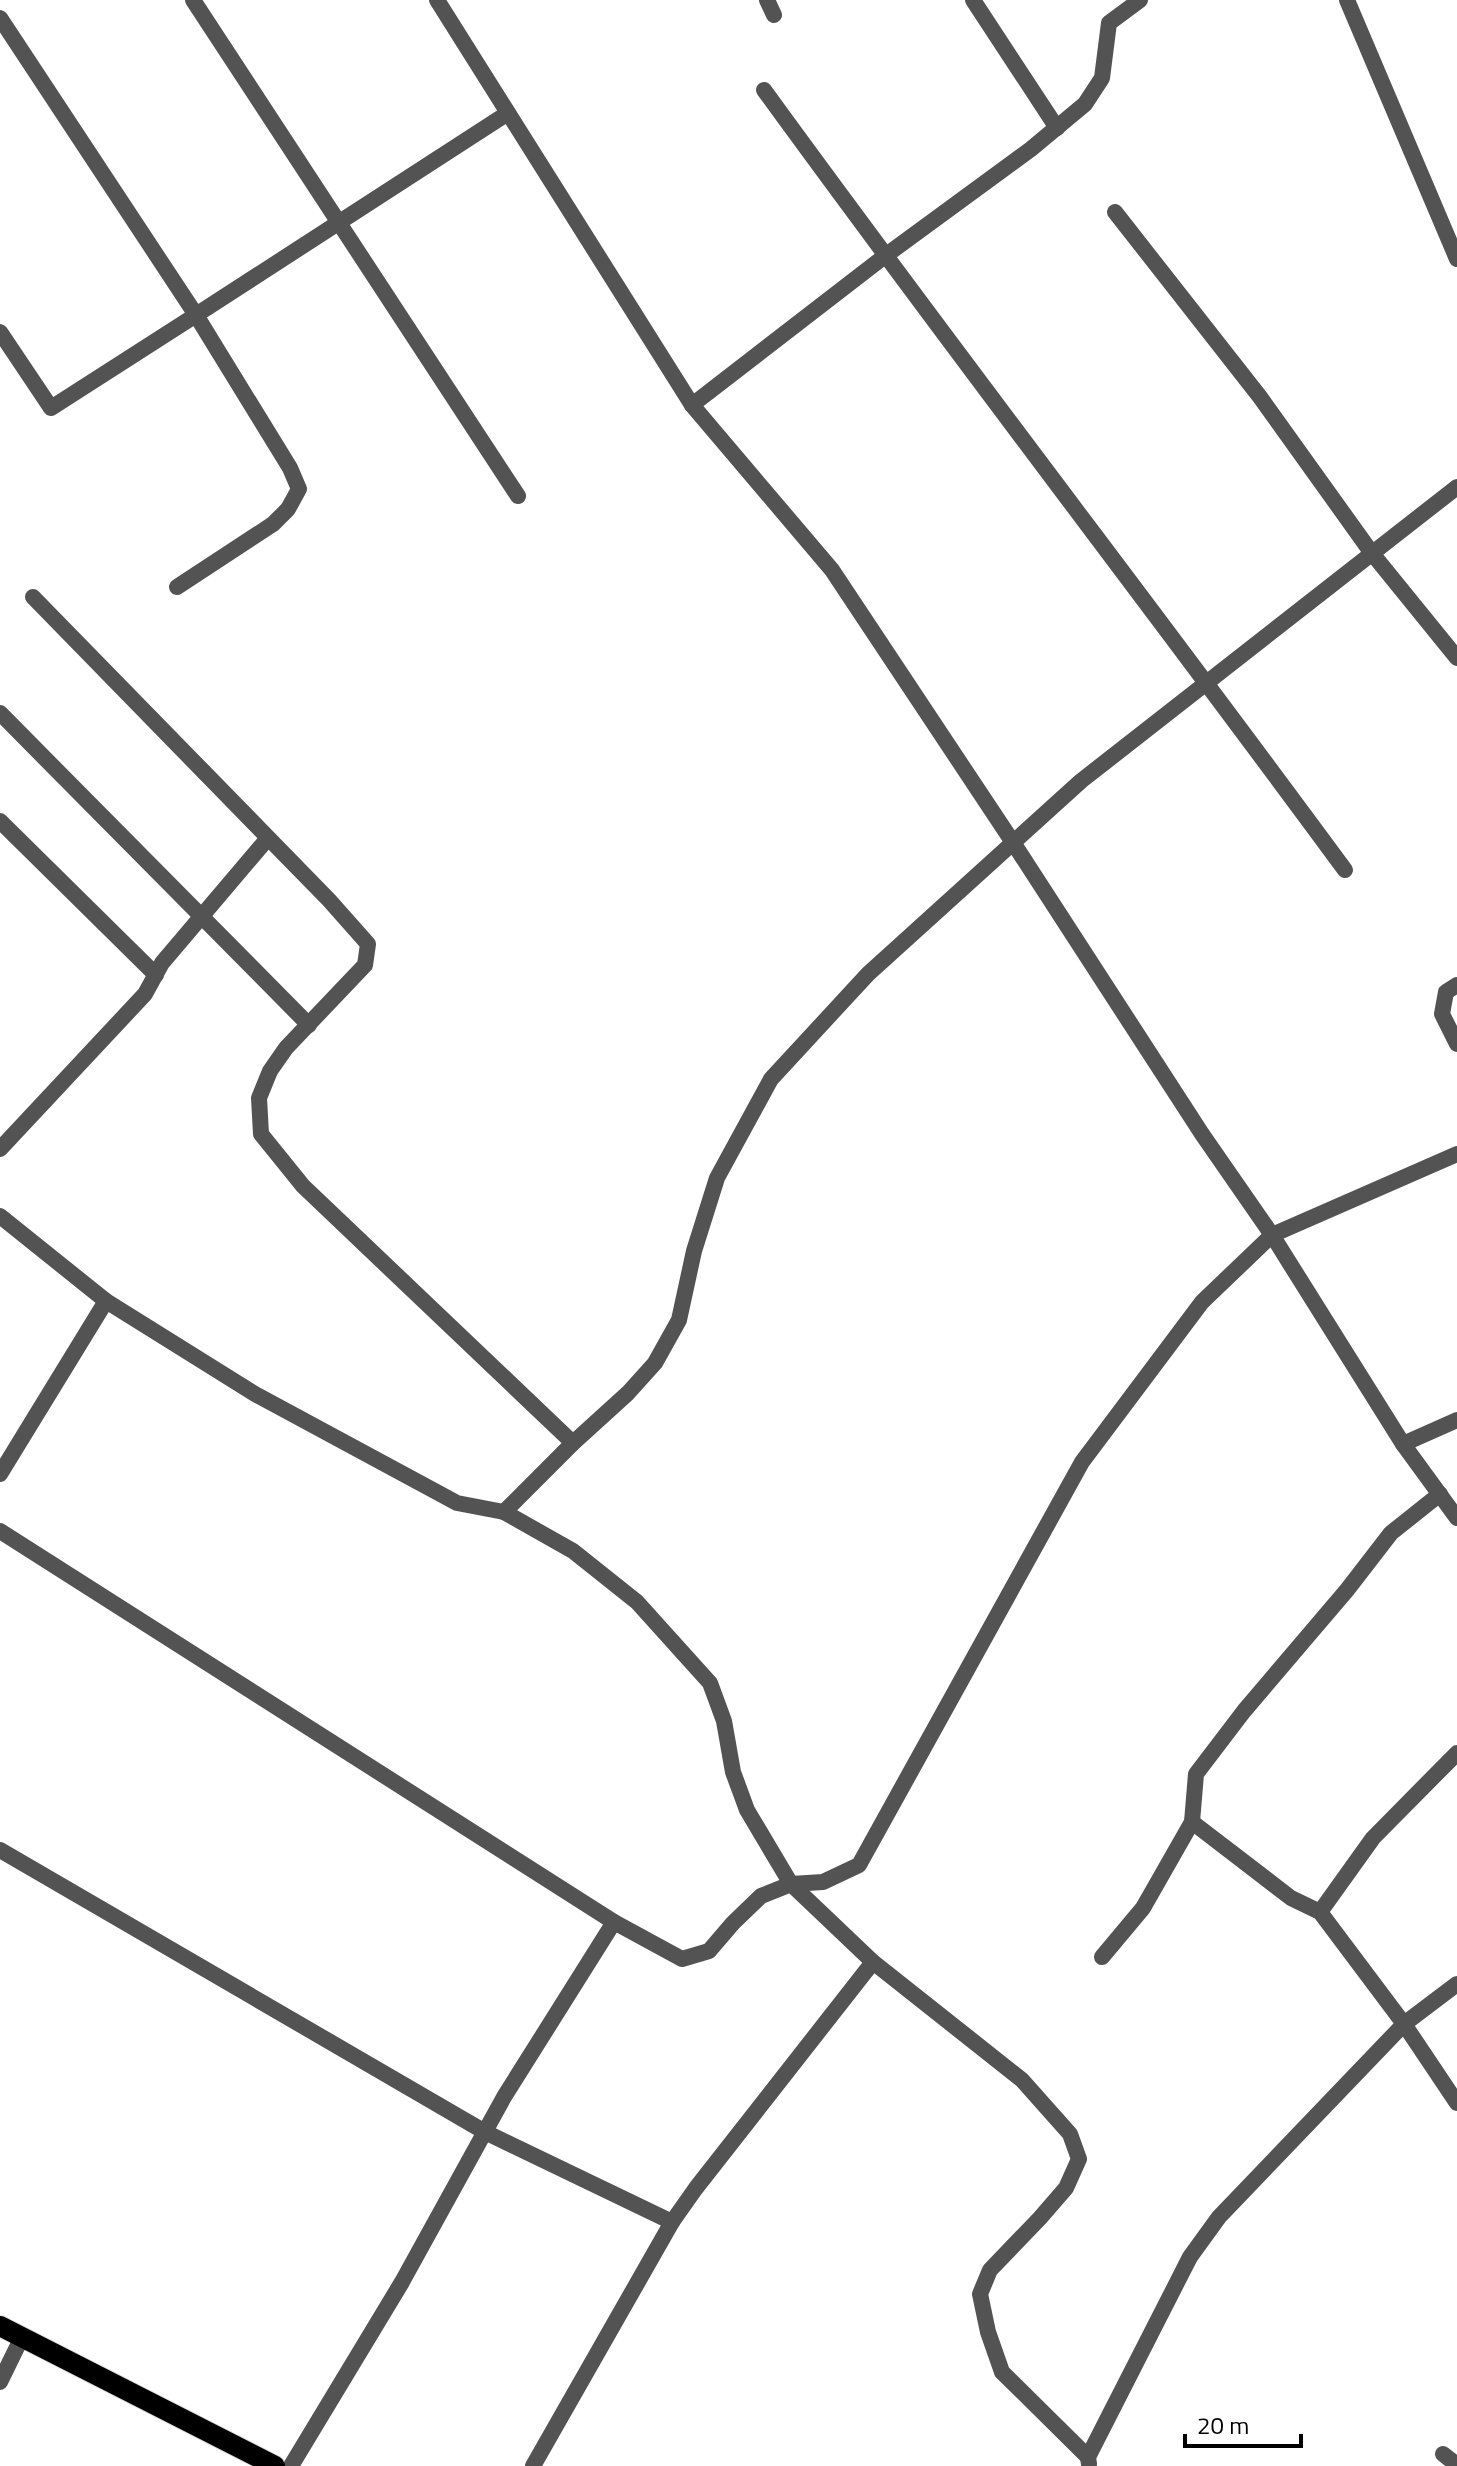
<svg xmlns="http://www.w3.org/2000/svg" width="1457" height="2466" font-family="'Titillium Web',sans-serif">
	<rect width="100%" height="100%" fill="#fff"/>
	<g fill="none" stroke-linecap="round" stroke-linejoin="round">
		<defs>
			<path id="primary" d="M0,2326L275,2466"/>
		</defs>
		<use href="#primary" stroke="#dbdbdb" stroke-width="22"/>
		<g stroke="#535353" stroke-width="16">
			<path d="M193,0L518,496"/>
			<path d="M437,0L692,405L832,570L1014,844L1202,1134L1272,1235L1403,1444L1457,1518"/>
			<path d="M767,0L774,15"/>
			<path d="M973,0L1057,128"/>
			<path d="M1347,0L1457,259"/>
			<path d="M0,18L196,315L508,113"/>
			<path d="M764,90C955,353 1153,609 1345,870"/>
			<path d="M1115,212L1260,397L1371,552L1457,658"/>
			<path d="M0,332L51,408L196,315L290,468L299,489L288,509L273,524L177,587"/>
			<path d="M692,405L885,256L1031,149L1085,104L1102,78L1109,23L1140,0"/>
			<path d="M33,597L329,900L368,944L365,965L286,1048L270,1071L259,1098L261,1134L303,1186L573,1443"/>
			<path d="M0,713L309,1025"/>
			<path d="M0,821L156,975"/>
			<path d="M1457,985L1446,992L1442,1014L1457,1044"/>
			<path d="M0,1149L145,994L162,963L268,838"/>
			<path d="M0,1216L106,1301L255,1394L457,1503L504,1512L573,1551L637,1602L710,1683L724,1721L733,1772L747,1810L791,1884L873,1962L1022,2080L1070,2134L1079,2159L1066,2188L1040,2218L990,2270L980,2294L988,2332L1002,2372L1088,2457"/>
			<path d="M1403,1444L1457,1420"/>
			<path d="M0,1474L106,1301"/>
			<path d="M504,1512L573,1443L628,1393L655,1363L679,1320L694,1251L717,1178L771,1079L868,974L1081,781L1457,487"/>
			<path d="M0,1531L614,1922L682,1959L709,1951L733,1923L761,1896L791,1884L823,1882L859,1865L1082,1462L1202,1302L1272,1235L1457,1154"/>
			<path d="M1192,1822L1196,1774L1244,1711L1347,1590L1391,1533L1440,1494"/>
			<path d="M0,1850L485,2132L672,2222"/>
			<path d="M1320,1912L1373,1838L1457,1753"/>
			<path d="M1102,1957L1143,1908L1192,1822L1291,1898L1320,1912L1404,2024L1457,2103"/>
			<path d="M0,2382L22,2337"/>
			<path d="M1443,2454L1457,2465"/>
			<path d="M1089,2464L1088,2457L1190,2257L1219,2217L1404,2024L1457,1984"/>
			<path d="M291,2466L402,2282L504,2097L614,1922"/>
			<path d="M533,2466L672,2222L696,2188L873,1962"/>
		</g>
		<use href="#primary" stroke="#000" stroke-width="20"/>
	</g>
	<path d="M1185 2434v12h116v-12" fill="none" stroke="#000000" stroke-width="4"/>
	<text x="1197" y="2434" font-size="24" fill="#000000" stroke="#ffffff" stroke-width="6" paint-order="stroke">20 m</text>
</svg>
